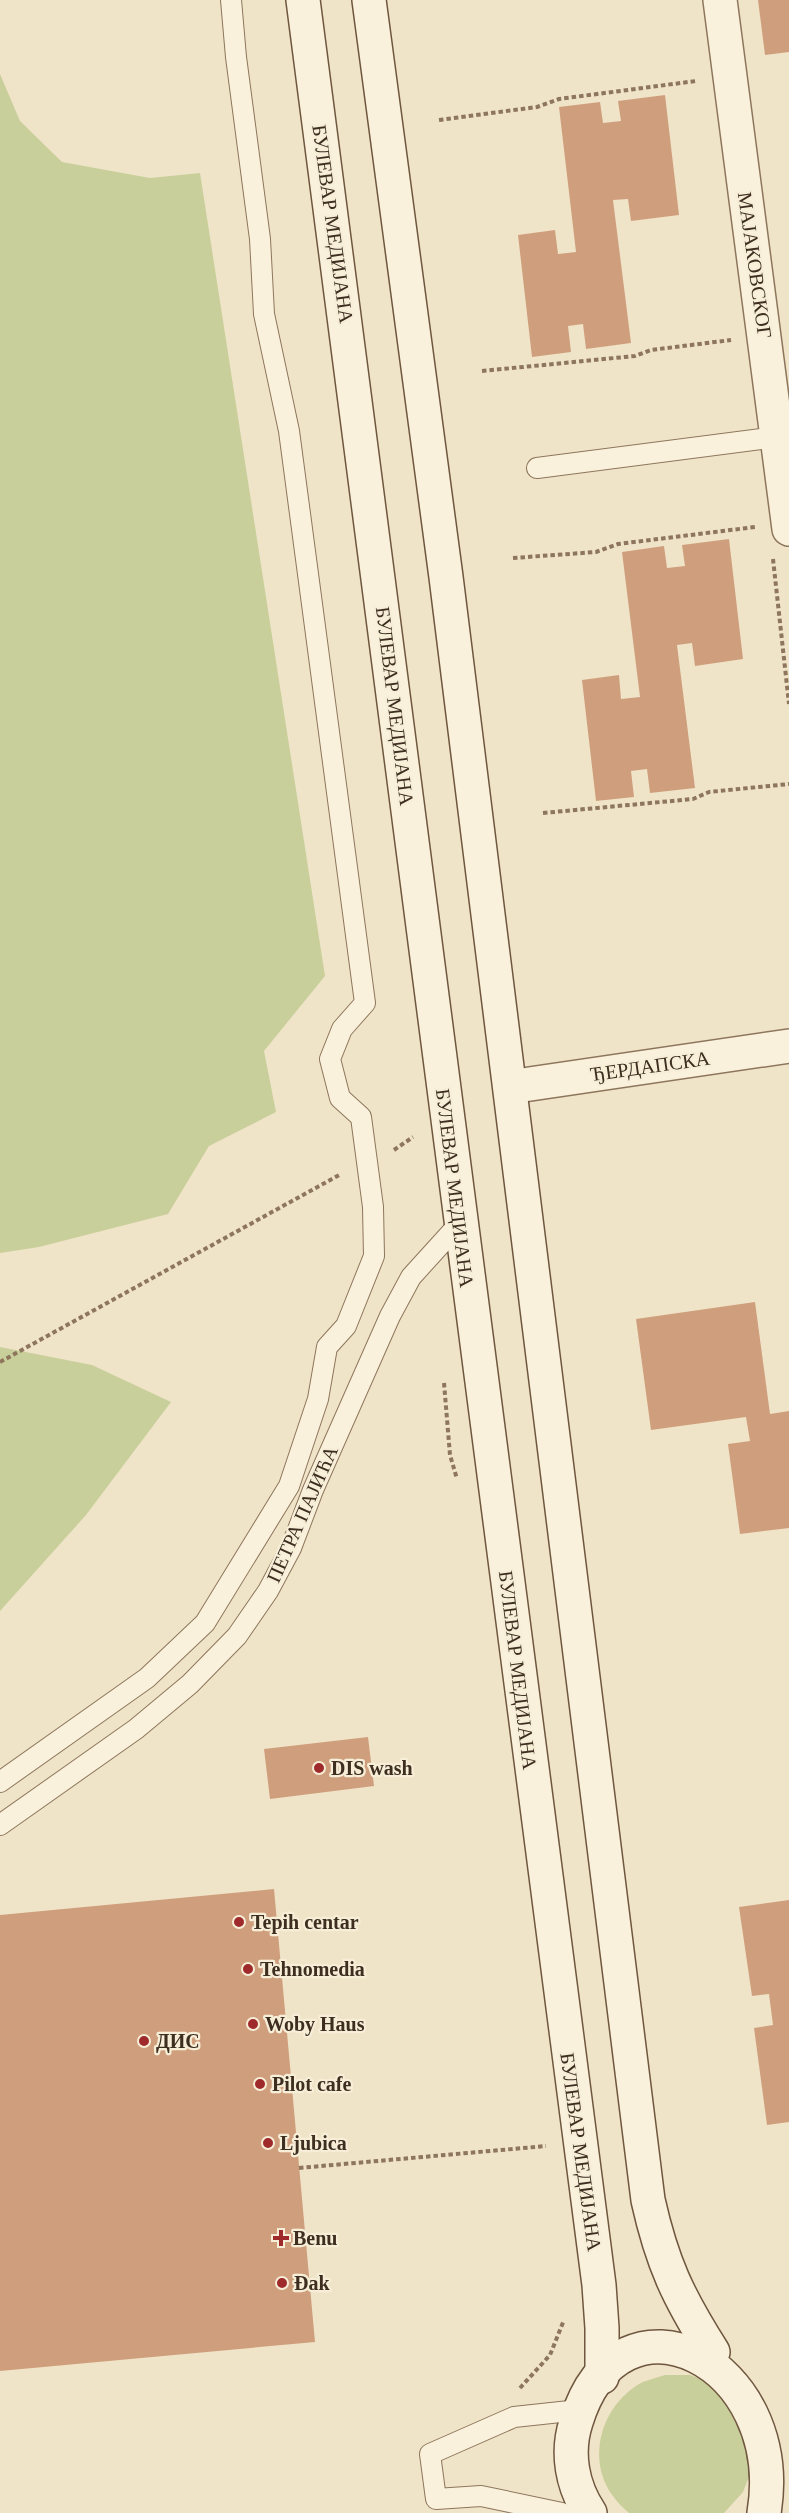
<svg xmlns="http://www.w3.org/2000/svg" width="789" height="2513" font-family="'Times New Roman',serif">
	<rect width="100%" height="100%" fill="#f0e4c8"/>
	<g fill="#c9cf9b">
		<path d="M0,74L20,121L62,162L150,178L200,173L325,976L264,1051L276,1112L209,1146L168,1214L39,1247L0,1253Z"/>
		<path d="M0,1347L92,1365L171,1402L86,1515L0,1611Z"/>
		<path d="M665,2375H690L714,2384L734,2399L752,2469L743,2492L724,2513H629C623,2508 617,2502 613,2496C586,2459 601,2407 639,2384C646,2380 657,2378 665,2375Z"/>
	</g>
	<g fill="#cf9f7d">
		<path d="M758,0H789V52L765,55Z"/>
		<path d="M665,95L679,215L631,221L628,199L613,200L631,343L586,349L583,324L568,326L571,352L532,357L518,235L555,230L558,254L576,252L559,107L600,102L603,123L621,121L618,101Z"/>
		<path d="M729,539L743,659L695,666L692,643L677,645L695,788L650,793L647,769L631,771L634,797L596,801L582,680L619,675L621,699L640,697L622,552L664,546L667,568L685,566L682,545Z"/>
		<path d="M755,1302L770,1414L789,1411V1528L740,1534L728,1444L750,1441L746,1417L651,1430L636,1319Z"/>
		<path d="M368,1737L374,1786L270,1799L264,1749Z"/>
		<path d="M274,1889L315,2342L0,2371V1915Z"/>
		<path d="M789,1900V2122L767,2125L754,2028L773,2025L769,1994L752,1996L739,1907Z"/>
	</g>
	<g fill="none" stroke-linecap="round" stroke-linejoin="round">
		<defs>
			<g id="lane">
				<path d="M537,468L777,437"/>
				<path d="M0,1782L147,1678L205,1623L289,1486L318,1399L327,1347L346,1326L374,1256L373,1207L361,1117L340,1098L330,1059L342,1029L365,1003L289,431L264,314L260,239L236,57L231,0"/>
				<path d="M0,1825L136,1729L190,1684L237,1636L268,1591L291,1548L313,1490L390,1316L411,1277L460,1223"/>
				<path d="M562,2513L481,2496L436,2499L430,2454L514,2417L579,2410"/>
			</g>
			<g id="street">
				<path d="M720,0L789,529"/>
				<path d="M510,1087L789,1046"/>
			</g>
			<g id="secondary">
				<path d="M303,0L599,2285L602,2328V2377"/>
				<path d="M369,0L446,577L648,2200C662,2263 678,2297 713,2352"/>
				<path d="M590,2513C572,2486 566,2453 576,2422C620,2277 789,2361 764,2513"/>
			</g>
		</defs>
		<use href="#lane" stroke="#8d765c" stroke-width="22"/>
		<use href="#street" stroke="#8d765c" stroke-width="36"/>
		<use href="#secondary" stroke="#6f573f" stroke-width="36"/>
		<g stroke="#8d765c" stroke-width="4" stroke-dasharray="4.5 3" stroke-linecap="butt">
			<path d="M439,120L537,107L559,99L696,81"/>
			<path d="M482,371L635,356L651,350L731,340"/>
			<path d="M513,558L596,552L618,544L755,527"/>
			<path d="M773,559L789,704"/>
			<path d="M543,813L693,799L709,792L789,784"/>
			<path d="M394,1150L413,1137"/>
			<path d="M0,1362L341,1174"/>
			<path d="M444,1383L450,1455L457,1479"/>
			<path d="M299,2168L546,2146"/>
			<path d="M520,2388L550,2355L564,2320"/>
		</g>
		<use href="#lane" stroke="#faf1dc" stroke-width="20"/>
		<use href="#street" stroke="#faf1dc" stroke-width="33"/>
		<use href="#secondary" stroke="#faf1dc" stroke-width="33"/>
	</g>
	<g fill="#9e2a2b" stroke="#f7eed8" stroke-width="2">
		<circle cx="319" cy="1768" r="6"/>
		<circle cx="239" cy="1922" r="6"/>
		<circle cx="248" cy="1969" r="6"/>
		<circle cx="253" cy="2024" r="6"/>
		<circle cx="144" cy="2041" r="6"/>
		<circle cx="260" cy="2084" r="6"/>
		<circle cx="268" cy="2143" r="6"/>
		<path d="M278 2229h6v6h6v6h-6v6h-6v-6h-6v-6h6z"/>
		<circle cx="282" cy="2283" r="6"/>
	</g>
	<g text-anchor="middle" stroke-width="4.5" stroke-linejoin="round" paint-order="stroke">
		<g font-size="20" fill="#3d2e20" stroke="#f7eed8">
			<text transform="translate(333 224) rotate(82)" y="7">БУЛЕВАР МЕДИЈАНА</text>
			<text transform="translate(755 265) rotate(82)" y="7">МАЈАКОВСКОГ</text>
			<text transform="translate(395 706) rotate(83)" y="7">БУЛЕВАР МЕДИЈАНА</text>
			<text transform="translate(650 1066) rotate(-8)" y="7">ЂЕРДАПСКА</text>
			<text transform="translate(455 1188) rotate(83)" y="7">БУЛЕВАР МЕДИЈАНА</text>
			<text transform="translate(302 1514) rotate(-66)" y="7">ПЕТРА ПАЈИЋА</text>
			<text transform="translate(518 1670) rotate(83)" y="7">БУЛЕВАР МЕДИЈАНА</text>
			<text transform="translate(581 2152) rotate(82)" y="7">БУЛЕВАР МЕДИЈАНА</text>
		</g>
		<g font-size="20" font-weight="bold" fill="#3d2e20" stroke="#f7eed8" text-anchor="start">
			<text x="331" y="1775">DIS wash</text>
			<text x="251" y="1929">Tepih centar</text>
			<text x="260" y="1976">Tehnomedia</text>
			<text x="265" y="2031">Woby Haus</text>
			<text x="156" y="2048">ДИС</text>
			<text x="272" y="2091">Pilot cafe</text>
			<text x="280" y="2150">Ljubica</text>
			<text x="293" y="2245">Benu</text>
			<text x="294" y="2290">Đak</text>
		</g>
	</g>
</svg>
